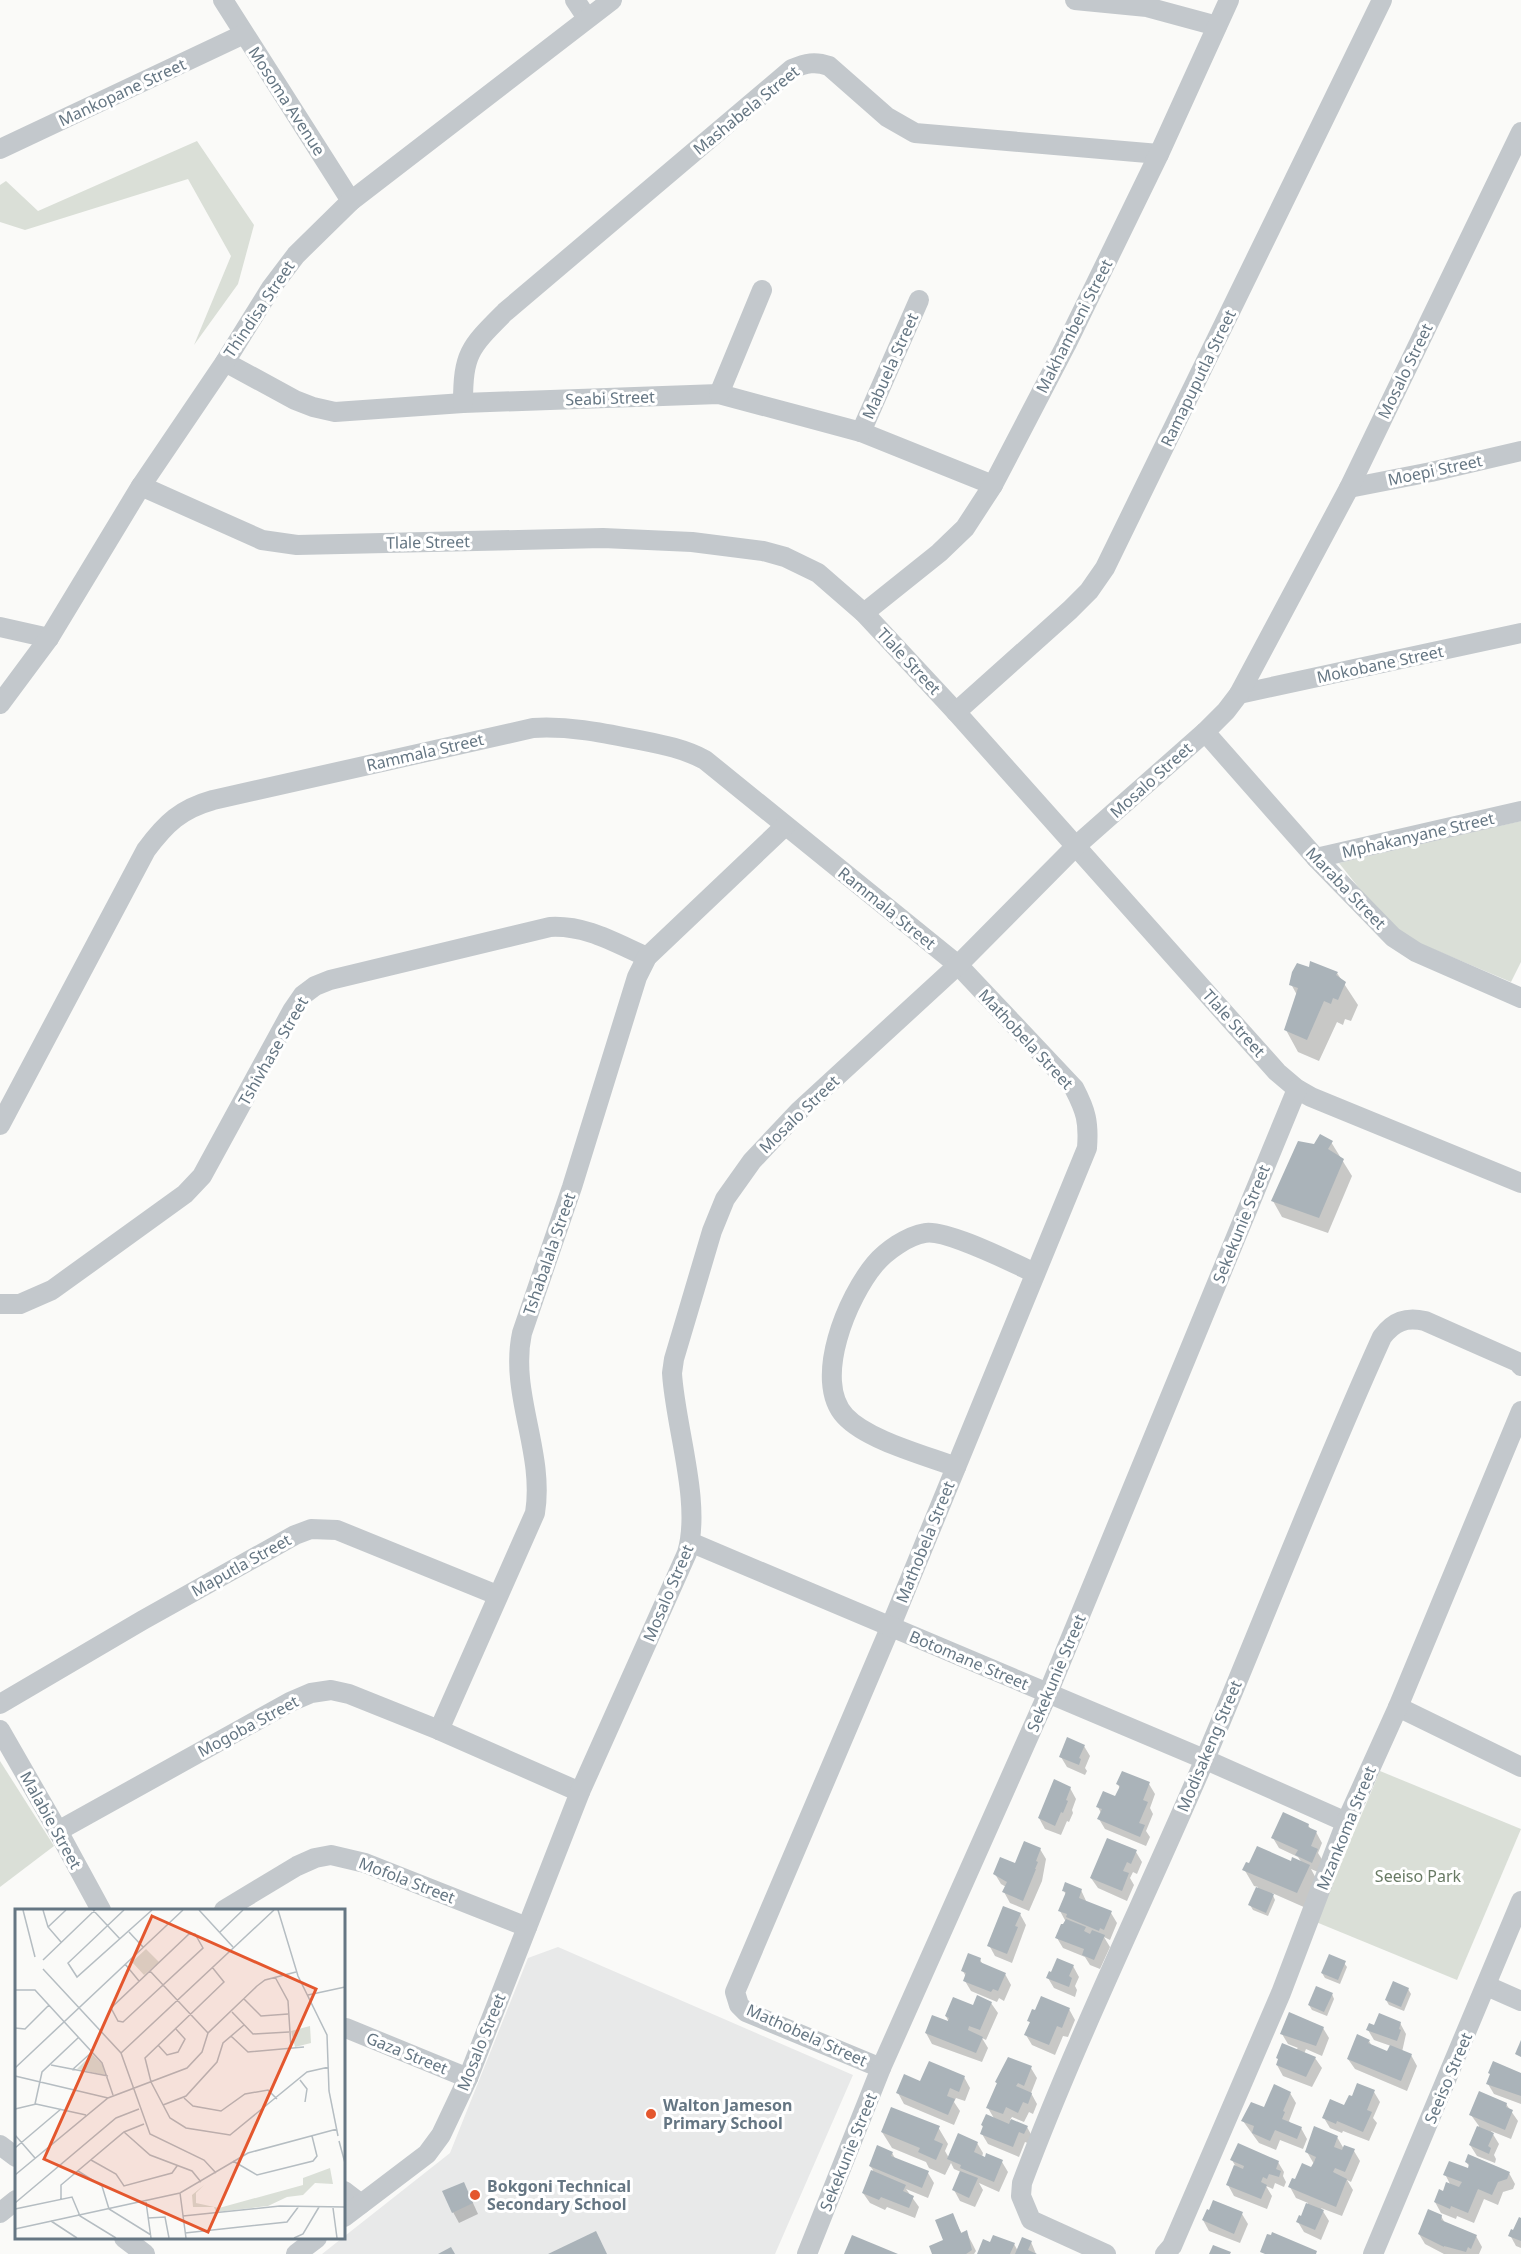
<svg xmlns="http://www.w3.org/2000/svg" width="1521" height="2254" font-family="'Noto Sans',sans-serif">
	<rect width="100%" height="100%" fill="#fafaf8"/>
	<path fill="#e8e9e9" d="M558,1947L853,2075L775,2254H322L450,2153L528,1958Z"/>
	<g fill="#dadfd7">
		<path d="M197,141L254,225L238,284L194,345L231,256L188,179L25,230L0,222V185L6,181L38,211Z"/>
		<path d="M1521,821V962L1511,982L1395,933L1339,863Z"/>
		<path d="M0,1761L54,1846L0,1887Z"/>
		<path d="M1380,1771L1521,1829L1457,1980L1316,1922Z"/>
	</g>
	<g fill="#0003">
		<path d="M1337,973L1358,1005L1351,1021L1345,1019L1343,1025L1337,1022L1319,1061L1298,1052L1286,1030L1297,995L1291,984Z"/>
		<path d="M1331,1142L1352,1176L1328,1233L1282,1217L1273,1201L1314,1146Z"/>
		<path d="M1084,1746L1090,1756L1085,1768L1087,1771L1085,1775L1067,1767L1061,1757Z"/>
		<path d="M1118,1784H1149L1155,1794L1150,1808L1153,1814L1146,1831L1150,1837L1146,1846L1105,1829L1099,1819L1101,1813L1098,1807L1116,1798L1120,1789Z"/>
		<path d="M1070,1788L1076,1799L1072,1810L1073,1813L1069,1822L1067,1821L1061,1835L1045,1829L1039,1818Z"/>
		<path d="M1308,1825L1311,1830L1316,1832L1322,1843L1318,1853L1323,1861L1318,1872L1311,1869L1318,1882L1306,1908L1272,1893L1275,1900L1268,1916L1253,1910L1250,1905L1258,1887L1254,1886L1244,1869L1302,1863L1298,1857L1279,1848L1273,1838Z"/>
		<path d="M1040,1849L1046,1859L1042,1881L1029,1911L1010,1903L1004,1892L1006,1887L1001,1884L995,1874L1016,1865Z"/>
		<path d="M1136,1852L1142,1862L1137,1874L1133,1872L1130,1878L1134,1885L1127,1901L1098,1888L1091,1878Z"/>
		<path d="M1081,1890L1087,1903L1111,1913L1117,1923L1110,1940L1104,1937L1110,1947L1100,1969L1090,1965L1085,1957L1063,1948L1057,1938L1066,1922L1060,1911L1066,1895L1064,1891Z"/>
		<path d="M1020,1914L1026,1925L1012,1963L995,1956L989,1945Z"/>
		<path d="M980,1960L984,1966L1005,1974L1011,1985L1004,2001L999,1998L997,2002L971,1991L965,1981L966,1977L963,1971Z"/>
		<path d="M1344,1963L1347,1967L1340,1984L1325,1978L1322,1973Z"/>
		<path d="M1073,1966L1079,1977L1075,1986L1077,1990L1075,1997L1054,1988L1048,1978L1052,1974Z"/>
		<path d="M1408,1989L1411,1994L1404,2011L1389,2005L1386,2000Z"/>
		<path d="M1332,1994L1334,1999L1327,2016L1312,2010L1309,2005Z"/>
		<path d="M991,2003L998,2013L986,2040L982,2038L988,2048L982,2062L932,2044L926,2033L949,2023L946,2016Z"/>
		<path d="M1069,2009L1075,2020L1068,2037L1063,2036L1055,2055L1032,2045L1026,2035L1031,2024L1029,2021Z"/>
		<path d="M1400,2023L1406,2034L1402,2052L1411,2055L1417,2066L1407,2091L1355,2069L1348,2059L1369,2041L1372,2046L1387,2053L1391,2046L1374,2040L1368,2030Z"/>
		<path d="M1323,2028L1329,2038L1322,2056L1306,2049L1304,2054L1315,2058L1322,2068L1312,2087L1283,2076L1277,2065L1298,2048L1288,2044L1282,2034Z"/>
		<path d="M1031,2068L1037,2078L1031,2093L1037,2104L1033,2114L1029,2112L1024,2122L1012,2117L1010,2120L1027,2127L1033,2138L1030,2144L1025,2142L1019,2157L988,2144L982,2134L984,2129L982,2125L995,2120L988,2108L998,2085L996,2082Z"/>
		<path d="M1521,2074V2104L1494,2094L1488,2084L1491,2076Z"/>
		<path d="M964,2077L970,2088L965,2101L956,2098L954,2102L960,2111L954,2125L904,2104L898,2093L921,2083Z"/>
		<path d="M1374,2092L1380,2102L1373,2118L1377,2123L1369,2141L1343,2131L1342,2133L1330,2128L1324,2118Z"/>
		<path d="M1290,2093L1296,2103L1289,2121L1291,2124L1301,2128L1307,2139L1303,2149L1280,2140L1276,2150L1259,2143L1243,2121Z"/>
		<path d="M1506,2104L1518,2121L1511,2139L1491,2131L1499,2144L1494,2155L1496,2159L1495,2163L1477,2156L1470,2145L1479,2126L1471,2115Z"/>
		<path d="M938,2127L948,2144L945,2151L949,2158L977,2143L983,2153L982,2157L1002,2162L1008,2172L999,2192L979,2183L983,2190L975,2207L960,2201L954,2190L961,2172L954,2169L951,2163L945,2175L929,2168L926,2162L892,2148L882,2132Z"/>
		<path d="M1337,2137L1344,2149L1354,2151L1360,2161L1351,2182L1347,2180L1353,2190L1342,2216L1321,2208L1329,2221L1321,2240L1304,2232L1298,2222L1302,2218L1308,2203L1296,2198L1290,2187L1312,2169L1314,2164L1307,2152Z"/>
		<path d="M892,2153L896,2160L928,2173L934,2183L928,2198L906,2189L919,2207L915,2218L887,2207L885,2210L870,2203L863,2193L873,2170L870,2166Z"/>
		<path d="M1232,2160L1278,2162L1284,2172L1283,2176L1286,2182L1284,2187L1275,2183L1273,2189L1266,2186L1272,2196L1267,2209L1234,2196L1228,2185L1236,2167Z"/>
		<path d="M1466,2162L1509,2173L1515,2184L1513,2189L1503,2192L1498,2205L1484,2199L1474,2223L1457,2216L1456,2219L1441,2213L1435,2202L1451,2186L1445,2174L1468,2170L1470,2167Z"/>
		<path d="M469,2194L478,2214L459,2223L453,2212Z"/>
		<path d="M1242,2214L1248,2224L1240,2243L1209,2231L1203,2220Z"/>
		<path d="M952,2215L962,2234L966,2232L972,2243L976,2251L974,2254H933L945,2241Z"/>
		<path d="M1441,2216L1445,2223L1476,2236L1482,2247L1479,2254H1444L1425,2244L1419,2234Z"/>
		<path d="M1521,2220V2248L1516,2246L1510,2235Z"/>
		<path d="M1031,2242L1036,2254H978L991,2244H1014L1018,2251Z"/>
	</g>
	<g fill="#aab3b9">
		<path d="M1310,961L1338,972L1336,975L1346,982L1338,1000L1333,998L1331,1004L1324,1001L1307,1040L1284,1030L1298,988L1289,985L1292,972L1297,963L1309,967Z"/>
		<path d="M1320,1134L1333,1141L1328,1149L1344,1159L1319,1218L1271,1201L1298,1141L1314,1144Z"/>
		<path d="M1067,1737L1085,1745L1079,1758L1081,1759L1079,1765L1059,1757Z"/>
		<path d="M1122,1771L1150,1782L1143,1800L1148,1802L1139,1823L1145,1825L1140,1837L1097,1819L1102,1809L1096,1807L1103,1791L1115,1796L1120,1786L1116,1784Z"/>
		<path d="M1054,1779L1071,1787L1066,1800L1068,1801L1063,1813L1061,1812L1055,1826L1038,1818Z"/>
		<path d="M1283,1812L1309,1824L1308,1827L1317,1831L1311,1846L1318,1849L1312,1863L1295,1855L1298,1850L1271,1838Z"/>
		<path d="M1107,1838L1137,1850L1131,1864L1127,1862L1123,1871L1129,1873L1122,1891L1090,1878Z"/>
		<path d="M1024,1841L1041,1848L1036,1861L1038,1862L1035,1869H1036L1023,1901L1002,1892L1007,1882L993,1874L1000,1857L1015,1863Z"/>
		<path d="M1257,1846L1291,1861L1292,1857L1310,1865L1297,1893L1242,1870L1246,1862L1249,1863Z"/>
		<path d="M1065,1882L1082,1889L1079,1898L1112,1911L1104,1930L1100,1928L1099,1931L1066,1917L1067,1914L1058,1911L1066,1892L1062,1891Z"/>
		<path d="M1256,1887L1274,1894L1266,1913L1248,1905Z"/>
		<path d="M1003,1906L1021,1913L1015,1926L1018,1927L1007,1954L987,1946Z"/>
		<path d="M1066,1919L1086,1927L1084,1931L1090,1934L1092,1930L1105,1935L1094,1960L1082,1955L1084,1949L1055,1938L1061,1924H1063Z"/>
		<path d="M968,1953L981,1958L980,1962L1006,1973L998,1991L993,1989L991,1992L963,1981L966,1973L961,1971Z"/>
		<path d="M1329,1954L1346,1961L1338,1980L1321,1973Z"/>
		<path d="M1057,1958L1074,1965L1069,1976L1072,1978L1069,1987L1046,1978L1049,1971L1051,1972Z"/>
		<path d="M1393,1981L1409,1988L1401,2007L1385,2000Z"/>
		<path d="M1316,1986L1333,1993L1324,2012L1308,2005Z"/>
		<path d="M977,1995L992,2002L980,2030L969,2026L968,2030L983,2037L976,2053L925,2033L932,2015L948,2021L949,2018L945,2016L953,1997L973,2005Z"/>
		<path d="M1041,1996L1070,2008L1062,2028L1057,2026L1049,2045L1024,2035L1030,2022L1027,2021L1030,2014L1032,2009L1035,2010Z"/>
		<path d="M1289,2012L1324,2027L1316,2046L1280,2034Z"/>
		<path d="M1379,2013L1401,2022L1399,2029L1401,2030L1397,2041L1366,2030L1369,2023L1374,2025Z"/>
		<path d="M1357,2034L1370,2040L1368,2043L1387,2051L1390,2045L1412,2054L1401,2081L1347,2059Z"/>
		<path d="M1521,2040V2057L1515,2054Z"/>
		<path d="M1282,2043L1316,2057L1306,2077L1276,2065L1278,2059L1276,2058Z"/>
		<path d="M1008,2057L1032,2066L1024,2086L1018,2083L1016,2086L1032,2093L1028,2104L1023,2102L1018,2113L1006,2107L1003,2114L986,2108L997,2083L995,2082Z"/>
		<path d="M929,2061L965,2076L959,2092L950,2088L947,2096L955,2099L948,2115L896,2093L904,2074L920,2081Z"/>
		<path d="M1493,2061L1521,2073V2096L1486,2084L1490,2074L1488,2073Z"/>
		<path d="M1357,2083L1375,2090L1367,2110L1372,2112L1363,2132L1337,2121L1336,2124L1322,2118L1330,2099L1344,2105L1349,2095L1352,2096Z"/>
		<path d="M1274,2084L1291,2092L1283,2111L1285,2112L1282,2119L1302,2127L1297,2139L1275,2130L1270,2141L1252,2133L1254,2126L1241,2121L1251,2102L1264,2107Z"/>
		<path d="M1479,2091L1507,2103L1506,2107L1513,2110L1505,2130L1469,2115Z"/>
		<path d="M891,2107L940,2126L934,2140L943,2144L936,2160L918,2152L920,2148L881,2132Z"/>
		<path d="M986,2114L1009,2124L1011,2119L1028,2126L1024,2134L1019,2132L1013,2147L980,2134L983,2126L981,2125Z"/>
		<path d="M1314,2126L1338,2136L1334,2147L1342,2150L1344,2145L1355,2149L1345,2172L1335,2168L1333,2172L1347,2179L1336,2207L1288,2187L1292,2178L1295,2179L1302,2163L1311,2167L1314,2162L1316,2157L1305,2152Z"/>
		<path d="M1477,2126L1494,2133L1488,2146L1491,2148L1489,2154L1469,2145Z"/>
		<path d="M958,2133L978,2142L974,2152L985,2157L986,2153L1003,2160L994,2182L960,2168L961,2165L947,2159Z"/>
		<path d="M1238,2143L1279,2161L1276,2169L1281,2171L1279,2177L1269,2174L1267,2179L1263,2177L1261,2182L1267,2185L1261,2199L1226,2185L1234,2165L1243,2169L1244,2166L1230,2160Z"/>
		<path d="M877,2145L893,2152L891,2156L929,2171L922,2188L869,2166Z"/>
		<path d="M1468,2154L1510,2172L1507,2179L1498,2182L1492,2195L1478,2189L1468,2213L1451,2206L1450,2209L1434,2202L1439,2189L1443,2191L1446,2182L1459,2187L1462,2182L1443,2175L1449,2161L1468,2168L1469,2164L1465,2162Z"/>
		<path d="M871,2170L906,2185L903,2191L914,2196L909,2208L881,2197L879,2200L862,2193Z"/>
		<path d="M960,2171L978,2178L969,2198L952,2190Z"/>
		<path d="M464,2182L473,2203L452,2213L442,2191Z"/>
		<path d="M1213,2200L1243,2212L1234,2234L1202,2220L1207,2209L1209,2210Z"/>
		<path d="M1306,2203L1324,2210L1315,2230L1296,2222L1299,2215L1301,2216Z"/>
		<path d="M1428,2209L1442,2215L1441,2220L1477,2235L1471,2249L1468,2247L1466,2252L1444,2246V2247L1418,2234Z"/>
		<path d="M953,2213L961,2233L967,2230L972,2250L966,2254H932L929,2246L943,2240L935,2220Z"/>
		<path d="M1519,2217L1521,2218V2241L1508,2236L1511,2229L1513,2230Z"/>
		<path d="M596,2231L607,2254H548Z"/>
		<path d="M1272,2232L1317,2251L1316,2254H1265L1260,2252L1267,2234L1271,2235Z"/>
		<path d="M852,2235L898,2254H844Z"/>
		<path d="M993,2235L1015,2243L1010,2254H977L983,2239L990,2242Z"/>
		<path d="M1022,2237L1032,2241L1028,2250L1037,2254H1015Z"/>
		<path d="M1213,2245L1231,2252L1230,2254H1209Z"/>
		<path d="M451,2247L455,2254H438Z"/>
	</g>
	<g fill="none" stroke-linecap="round" stroke-linejoin="round">
		<g stroke="#c3c8cc" stroke-width="20">
			<path d="M223,0L351,201"/>
			<path d="M575,0L587,18"/>
			<path d="M1075,0L1147,7L1217,26"/>
			<path d="M0,149L244,34"/>
			<path d="M225,362L295,400L313,407L335,412L463,403L719,394L861,432L993,485"/>
			<path d="M719,394L762,290"/>
			<path d="M463,403C463,353 470,347 505,312L792,69C806,63 815,61 829,66L887,117L915,133L1159,154"/>
			<path d="M861,432L919,300"/>
			<path d="M141,486L262,540L297,545L603,538L692,542L763,551L785,557L818,573L864,613L956,712L1277,1072L1297,1089L1311,1097L1521,1183"/>
			<path d="M1349,488L1431,472L1521,451"/>
			<path d="M864,613L939,553L965,528L993,485L1066,345L1159,154L1229,0"/>
			<path d="M0,627L49,638"/>
			<path d="M1239,694L1521,633"/>
			<path d="M0,704L49,638L141,486L225,362L271,288L296,255L351,201L612,0"/>
			<path d="M956,712L1070,610L1089,591L1105,568L1382,0"/>
			<path d="M1205,732L1316,858L1393,937L1416,952L1521,998"/>
			<path d="M1316,858L1521,811"/>
			<path d="M0,1125L146,850C166,823 181,809 213,800L533,728C568,726 599,732 634,739C659,744 683,748 705,760L958,965L1074,1088C1086,1111 1089,1122 1087,1148L890,1628L735,1992L739,2005L746,2012L881,2068"/>
			<path d="M0,1304H20L52,1290L185,1194L202,1176L292,1011L303,995L315,986L330,980L550,927C586,925 615,943 647,957"/>
			<path d="M956,1467C924,1455 867,1440 845,1416C812,1380 848,1296 875,1264C886,1251 907,1236 925,1233C946,1229 1013,1263 1035,1273"/>
			<path d="M690,1542L1204,1759L1346,1822"/>
			<path d="M0,1704L143,1620L295,1535L311,1529L337,1530L497,1595"/>
			<path d="M1398,1707L1521,1767"/>
			<path d="M0,1730L58,1831L101,1910"/>
			<path d="M439,1730L535,1513C545,1452 509,1393 522,1333L572,1187L637,977L647,957L785,826"/>
			<path d="M58,1831L290,1702L311,1693L331,1690L349,1694L439,1730L580,1792"/>
			<path d="M224,1910L297,1866L315,1858L331,1855L365,1863L527,1927"/>
			<path d="M1487,1986L1521,2001"/>
			<path d="M346,2028L468,2078"/>
			<path d="M0,2145L16,2157"/>
			<path d="M344,2191L361,2204"/>
			<path d="M0,2213L16,2200"/>
			<path d="M344,2217L427,2154L441,2135L468,2078L580,1792L687,1553C702,1503 675,1426 672,1373L674,1359L712,1231L725,1199L752,1161L799,1111L958,965L1076,846L1205,732L1226,711L1239,694L1349,488L1521,132"/>
			<path d="M124,2238L145,2254"/>
			<path d="M296,2254L317,2238"/>
			<path d="M807,2254L881,2068L1048,1693L1297,1089"/>
			<path d="M1106,2254L1031,2220L1021,2196L1022,2183C1076,2039 1144,1901 1205,1759C1264,1619 1319,1476 1382,1337C1394,1321 1406,1317 1425,1321L1518,1362L1521,1366"/>
			<path d="M1165,2254L1172,2246L1281,1993L1346,1822L1398,1707L1521,1411"/>
			<path d="M1373,2254L1521,1901"/>
		</g>
	</g>
	<g fill="#e4572e" stroke="#fff" stroke-width="2">
		<circle cx="651" cy="2114" r="6"/>
		<circle cx="475" cy="2195" r="6"/>
	</g>
	<g text-anchor="middle" stroke-width="6" stroke-linejoin="round" paint-order="stroke">
		<g font-size="16" fill="#657683" stroke="#fff">
			<text transform="translate(122 92) rotate(-25)" y="6">Mankopane Street</text>
			<text transform="translate(287 101) rotate(57)" y="6">Mosoma Avenue</text>
			<text transform="translate(746 110) rotate(-39)" y="6">Mashabela Street</text>
			<text transform="translate(259 309) rotate(-56)" y="6">Thindisa Street</text>
			<text transform="translate(1074 326) rotate(-63)" y="6">Makhambeni Street</text>
			<text transform="translate(890 366) rotate(-66)" y="6">Mabuela Street</text>
			<text transform="translate(1405 371) rotate(-64)" y="6">Mosalo Street</text>
			<text transform="translate(1198 378) rotate(-64)" y="6">Ramapuputla Street</text>
			<text transform="translate(610 398) rotate(-2)" y="6">Seabi Street</text>
			<text transform="translate(1435 470) rotate(-12)" y="6">Moepi Street</text>
			<text transform="translate(428 542) rotate(-1)" y="6">Tlale Street</text>
			<text transform="translate(909 661) rotate(47)" y="6">Tlale Street</text>
			<text transform="translate(1380 664) rotate(-12)" y="6">Mokobane Street</text>
			<text transform="translate(425 752) rotate(-13)" y="6">Rammala Street</text>
			<text transform="translate(1151 780) rotate(-42)" y="6">Mosalo Street</text>
			<text transform="translate(1418 835) rotate(-13)" y="6">Mphakanyane Street</text>
			<text transform="translate(1346 888) rotate(46)" y="6">Maraba Street</text>
			<text transform="translate(887 908) rotate(39)" y="6">Rammala Street</text>
			<text transform="translate(1234 1023) rotate(48)" y="6">Tlale Street</text>
			<text transform="translate(1026 1039) rotate(47)" y="6">Mathobela Street</text>
			<text transform="translate(273 1051) rotate(-60)" y="6">Tshivhase Street</text>
			<text transform="translate(799 1114) rotate(-44)" y="6">Mosalo Street</text>
			<text transform="translate(1241 1224) rotate(-68)" y="6">Sekekunie Street</text>
			<text transform="translate(549 1254) rotate(-71)" y="6">Tshabalala Street</text>
			<text transform="translate(925 1542) rotate(-68)" y="6">Mathobela Street</text>
			<text transform="translate(241 1565) rotate(-29)" y="6">Maputla Street</text>
			<text transform="translate(668 1593) rotate(-67)" y="6">Mosalo Street</text>
			<text transform="translate(969 1660) rotate(23)" y="6">Botomane Street</text>
			<text transform="translate(1056 1673) rotate(-67)" y="6">Sekekunie Street</text>
			<text transform="translate(248 1726) rotate(-28)" y="6">Mogoba Street</text>
			<text transform="translate(1209 1746) rotate(-67)" y="6">Modisakeng Street</text>
			<text transform="translate(51 1820) rotate(61)" y="6">Malabie Street</text>
			<text transform="translate(1346 1828) rotate(-68)" y="6">Mzankoma Street</text>
			<text transform="translate(407 1880) rotate(21)" y="6">Mofola Street</text>
			<text transform="translate(807 2035) rotate(24)" y="6">Mathobela Street</text>
			<text transform="translate(481 2042) rotate(-68)" y="6">Mosalo Street</text>
			<text transform="translate(407 2053) rotate(22)" y="6">Gaza Street</text>
			<text transform="translate(1448 2078) rotate(-67)" y="6">Seeiso Street</text>
			<text transform="translate(848 2152) rotate(-68)" y="6">Sekekunie Street</text>
		</g>
		<g font-size="16" fill="#687a64" stroke="#fff">
			<text x="1418" y="1882">Seeiso Park</text>
		</g>
		<g font-size="16" font-weight="bold" fill="#657683" stroke="#fff" text-anchor="start">
			<text x="663" y="2111">Walton Jameson<tspan x="663" dy="18">Primary School</tspan></text>
			<text x="487" y="2192">Bokgoni Technical<tspan x="487" dy="18">Secondary School</tspan></text>
		</g>
	</g>
	<g transform="translate(15 1909)">
		<rect width="330" height="330" fill="#fafaf8"/>
		<path d="M131,40L144,53L129,66L117,53ZM295,117L296,134L280,138L276,122ZM77,145L88,156L90,166L62,160ZM315,259L318,275L300,274L288,286L272,288L253,297L201,303L199,298H178L177,286L189,276L181,284V294L204,299L288,276V269Z" fill="#dadfd7"/>
		<path fill="none" stroke="#b5bdc2" stroke-width="1.5" d="M8,1L20,48M28,1L33,18L46,33M78,1L105,30M109,1L53,54L62,68L137,1M184,1L218,38M263,1L283,67L312,126L314,182L323,227M33,18L51,1M114,23L128,38M205,23L228,1M174,25H180L188,39L108,113L103,112L96,99ZM28,51L80,1M110,55L124,72M197,58L209,73L130,149L136,173L155,209L171,219L215,226L292,163L314,158M28,60L106,144L135,225L189,251L201,264M135,62L193,124M260,68L273,92L276,139M0,81H20L87,154L98,186M293,86L330,78M229,90L246,107L273,105M217,103L238,125L274,123M0,119L10,120L34,96M216,127L233,143L289,138M143,136L152,146L163,143L170,130L160,119M106,144L259,1M36,156L93,167M0,159L168,1M57,161L77,143M0,167L93,189M285,171L292,180L290,193M169,189L178,197L206,202L230,185L253,181L262,190M20,195L27,163L64,128M148,196L171,187L202,153L208,134L229,116M0,200L21,195L71,206M109,223L135,246L177,262L186,273M0,226L20,249M324,232L330,254M0,239L46,200M76,251L101,265L109,277L157,264L162,257M218,252L242,266L298,252L302,247L297,227M63,262L87,277L94,300L136,326M0,266L93,189L172,159L187,143L193,124L242,77L250,71L281,63M165,284L171,329M46,290V276L109,223L129,215M131,293L136,329M0,294L101,209L124,200M318,299L322,329M0,300L57,288L65,307L101,329M168,307L265,297L330,298M133,309L150,308L154,329M36,312L62,329M0,320L165,284L233,244L322,220M170,324L272,313L284,297M279,329L288,325L304,298"/>
		<path fill="#e4572e" fill-opacity="0.15" stroke="#e4572e" stroke-width="3" d="M137,7L301,80L193,323L29,250Z"/>
		<rect width="330" height="330" fill="none" stroke="#657683" stroke-width="3"/>
	</g>
</svg>
